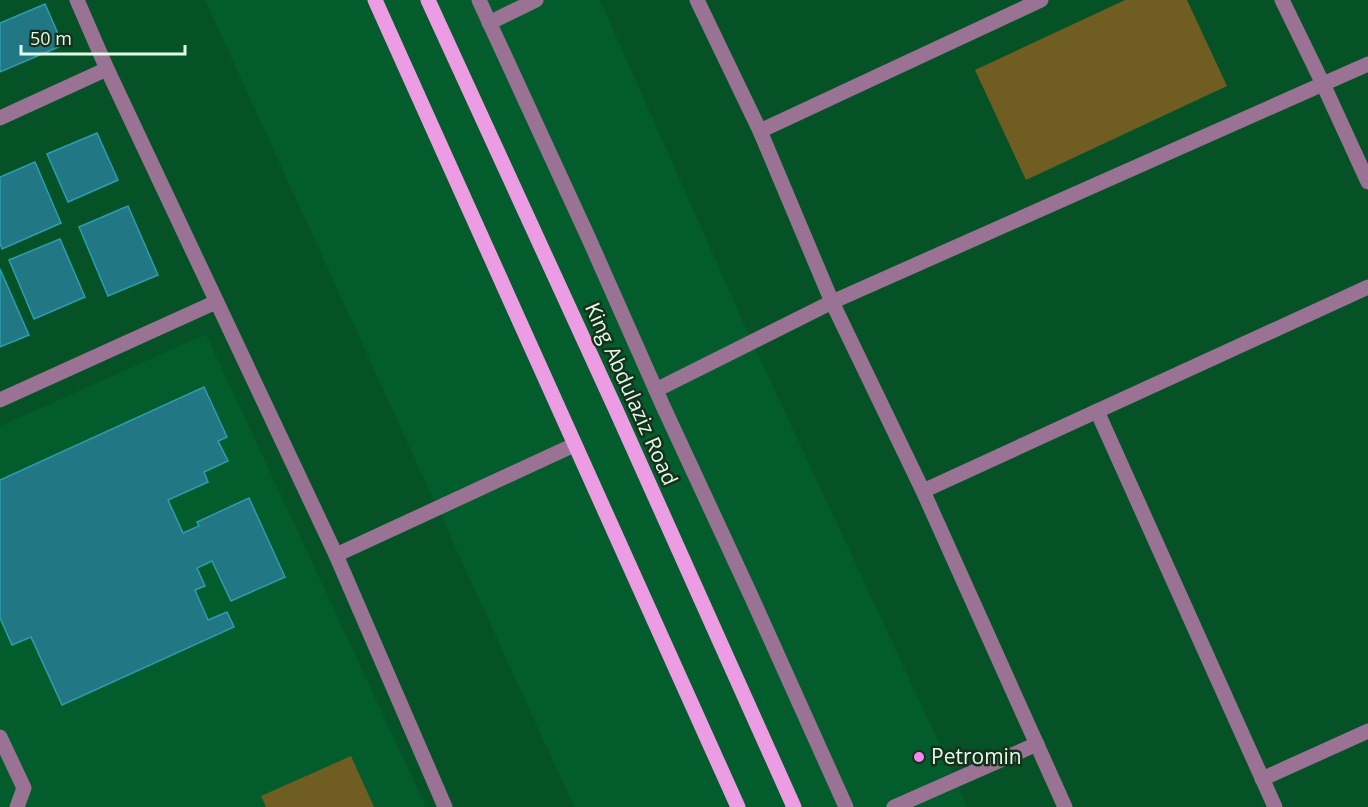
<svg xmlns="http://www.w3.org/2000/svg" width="1368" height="807" font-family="'Open Sans',sans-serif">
	<rect width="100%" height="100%" fill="#045226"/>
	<g fill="#035c2b">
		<path d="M205,0H600L745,326L949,764L967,807H574Z"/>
		<path d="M206,334L426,807H0V426Z"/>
	</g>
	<g fill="#705d21">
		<path d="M1125,0H1187L1227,86L1026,180L975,70Z"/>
		<path d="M351,756L374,807H266L261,796Z"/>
	</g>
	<g fill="#227785" stroke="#2d9eb1" stroke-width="1.5">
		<path d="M45,4L63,45L0,72V23Z"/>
		<path d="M97,133L118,180L68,202L47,154Z"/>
		<path d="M35,162L61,223L2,249L0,243V177Z"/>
		<path d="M128,206L158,275L108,296L79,227Z"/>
		<path d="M60,239L85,297L34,319L9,260Z"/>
		<path d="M0,269L29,335L0,347Z"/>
		<path d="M204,387L227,437L218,441L228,461L204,472L208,482L168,500L183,533L199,526L197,522L249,498L285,577L231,601L212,561L197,568L205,586L195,590L208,620L227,612L234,627L62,705L31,637L12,645L0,618V480Z"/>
	</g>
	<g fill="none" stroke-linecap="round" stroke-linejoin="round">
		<g stroke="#997294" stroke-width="15">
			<path d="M77,0L107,69L336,555L445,807"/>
			<path d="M479,0L589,239L663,406L752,598L846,807"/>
			<path d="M697,0L760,131L832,302L923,491L1065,807"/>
			<path d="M1282,0L1323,84L1368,182"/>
			<path d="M489,23L536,0"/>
			<path d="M0,118L107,69"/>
			<path d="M760,131L1041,0"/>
			<path d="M656,390L832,302L1368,64"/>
			<path d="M0,400L216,302"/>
			<path d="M1097,411L1275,807"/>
			<path d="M923,491L1368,287"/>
			<path d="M336,555L574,445"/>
			<path d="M0,737L24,788L17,807"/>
			<path d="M1262,779L1368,731"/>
			<path d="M894,807L1037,744"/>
		</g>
		<g stroke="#ec9ce2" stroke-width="15">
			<path d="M375,0L738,807"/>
			<path d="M428,0L616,410L794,807"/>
		</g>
	</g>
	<circle fill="#f788eb" stroke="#15311d" stroke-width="2" cx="919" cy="757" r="6"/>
	<g text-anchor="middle" stroke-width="5" stroke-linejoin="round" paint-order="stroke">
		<g font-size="21" fill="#e2fde7" stroke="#15311d">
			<text transform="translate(631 394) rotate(66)" y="7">King Abdulaziz Road</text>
		</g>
		<g font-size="21" fill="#e2fde7" stroke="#15311d" text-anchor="start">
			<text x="931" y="764">Petromin</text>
		</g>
	</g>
	<path d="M21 45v9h164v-9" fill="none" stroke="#e2fde7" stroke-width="3"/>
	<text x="30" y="45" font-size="18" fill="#e2fde7" stroke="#15311d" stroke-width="4.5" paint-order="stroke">50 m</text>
</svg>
